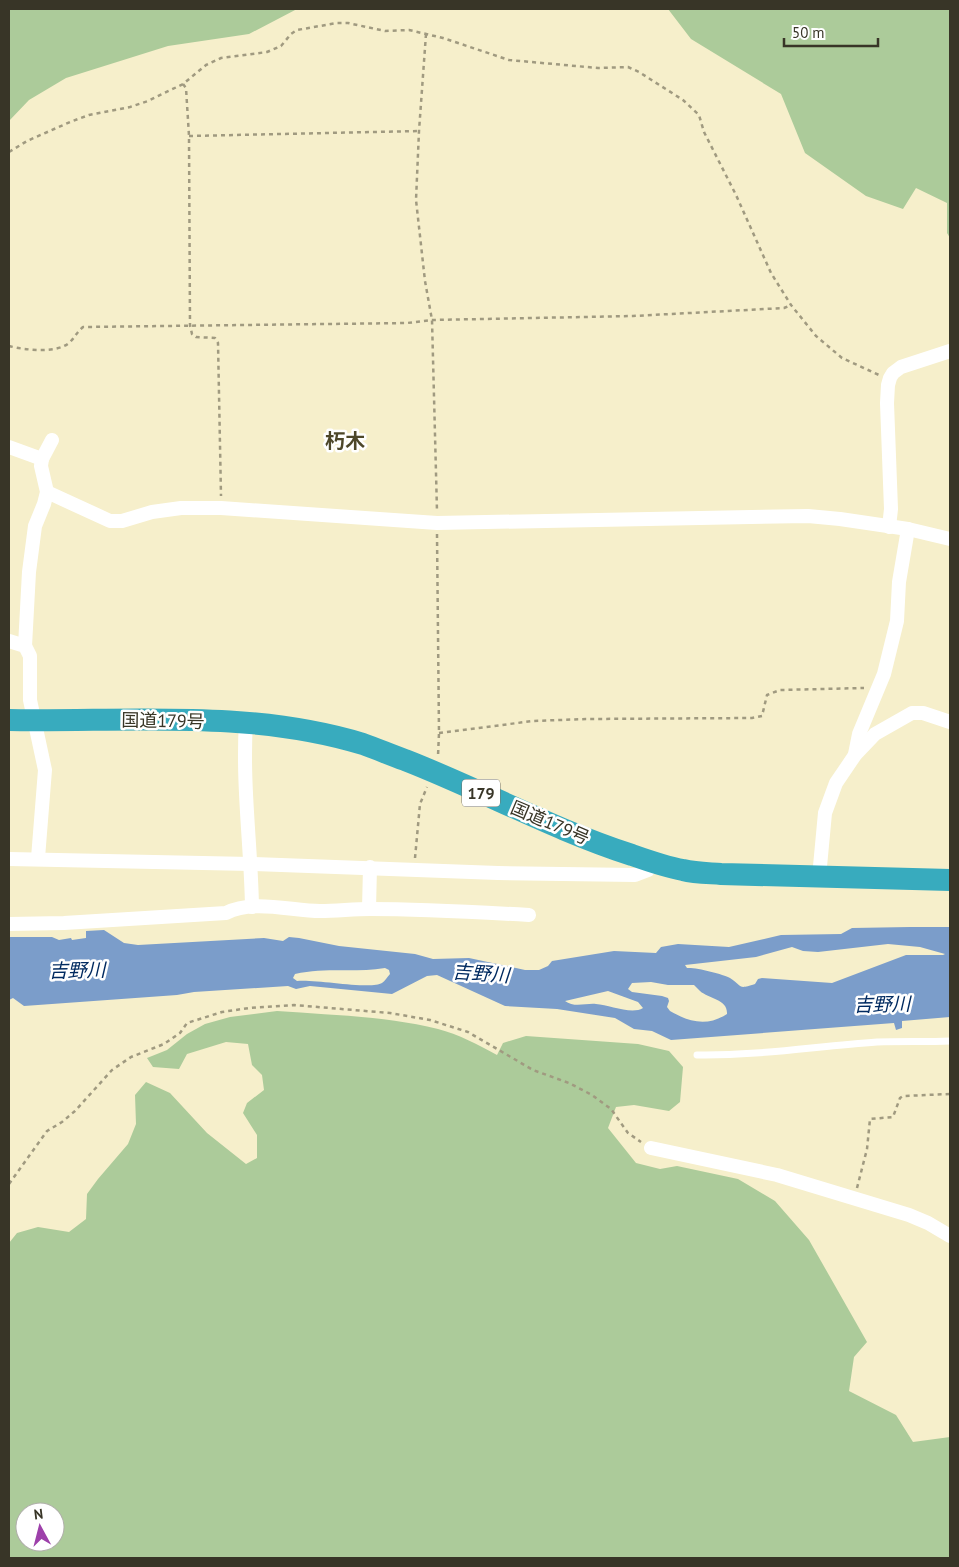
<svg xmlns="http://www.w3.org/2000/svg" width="959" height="1567" font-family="'PT Sans','Noto Sans JP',sans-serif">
	<rect width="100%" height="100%" fill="#f6efcb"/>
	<g fill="#accb9a" fill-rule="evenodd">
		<path d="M9,9H297L249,34L168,46L66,78L29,100L9,121Z"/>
		<path d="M668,9H950V238L947,233V203L916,188L903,209L866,196L805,153L781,94L691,39Z"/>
		<path d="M277,1011C330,1015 386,1016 438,1029C458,1034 479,1045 497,1055L503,1043L526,1036L638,1044L669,1051L683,1067L680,1102L669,1111L634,1105L616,1107L608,1128L636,1163L660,1169L677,1166L738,1179L775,1201L809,1240L867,1342L854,1357L849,1391L896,1415L913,1442L950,1437V1558H9V1243L17,1233L38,1227L69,1232L86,1219L87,1194L98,1179L128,1144L136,1124L135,1095L146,1082L170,1093L207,1133L246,1164L257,1158V1135L243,1113L247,1103L264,1090L262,1075L252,1065L248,1044L226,1042L187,1054L179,1069L153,1067L147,1058L167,1050L187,1034L205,1024L230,1017ZM25,1512H55V1542H25Z"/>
	</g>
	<path fill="#7b9dca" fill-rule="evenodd" d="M910,927H950V1017L902,1021V1028L896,1030L894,1023L671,1040L652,1031L634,1029L615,1018L557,1009L505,1006L437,975L427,976L392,994L310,986L296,989L288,986L194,992L177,995L24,1006L13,998L9,1000V937H52L59,940L71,938L72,940L86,938V931L104,930L124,943L138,945L264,938L283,941L289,937L299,938L339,946L415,954L433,959L469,958L525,970H539L548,966L552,961L614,951L656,953L661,947L678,944L729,947L781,935L841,934L852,928ZM888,944L920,947L945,954L943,955H906L832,983L762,978L758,979L755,984C737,990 743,986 730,978C723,974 695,967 687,968L685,965L756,957L792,947L803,951L818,952ZM385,968L389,970L390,974C387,977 385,981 382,983C371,990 316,979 297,981L293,978L295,974C326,967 355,973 385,968ZM651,982L668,985H694C696,987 698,989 700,991C709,999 728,999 727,1014C707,1027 689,1022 670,1011L667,1007L669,1001L668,998L662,996L632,992L628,989L632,983ZM608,991L638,1002L643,1008C632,1015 609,1005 596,1004C586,1003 574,1008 565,1001Z"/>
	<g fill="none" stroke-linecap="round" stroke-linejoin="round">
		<g stroke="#a09a80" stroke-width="2.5" stroke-dasharray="4 4" stroke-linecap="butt">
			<path d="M426,34L419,131L416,200L425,281L432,320L437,511"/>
			<path d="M183,84L186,88L189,136L190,325L192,334L196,337L215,338L218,343L221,496"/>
			<path d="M189,136L419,131"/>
			<path d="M9,152L27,141L70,122L89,115L130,107L148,101L183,84L206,65L221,58L267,52L281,46L291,34L297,30L337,23H348L385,31L409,30L443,38L509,60L598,68L628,67L639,72L683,100L699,115L704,132L736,195L771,273L791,305L816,336L842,358L879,375"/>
			<path d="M9,346C24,350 58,354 70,342C75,337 77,332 83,327L407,323L432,320L633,316L784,308L791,305"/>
			<path d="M437,534L439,733L438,756"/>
			<path d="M439,733L533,721L586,719L752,718L762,716L767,695L780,690L864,688"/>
			<path d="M415,858L420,804L427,787"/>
			<path d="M9,1184L47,1131L62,1122L75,1111L112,1070L131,1057L164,1044L180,1033L187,1023L222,1012L249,1008L294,1005L390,1013L430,1020L468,1032L533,1070L569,1083L592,1095L611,1109L628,1133L641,1142"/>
			<path d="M857,1188L867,1149L870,1119L893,1117L900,1098L903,1096L950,1094"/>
		</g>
		<path stroke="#fff" stroke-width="7" d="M697,1055C758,1056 817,1046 877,1042C902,1041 926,1042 950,1041"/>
		<g stroke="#fff" stroke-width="14">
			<path d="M9,447L42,459"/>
			<path d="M47,492L110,521H122L152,512L181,508H221L437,523L808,516L840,519L908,529L950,539"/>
			<path d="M889,527L891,509L887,403L888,385L890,378L893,373L901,367L950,351"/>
			<path d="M9,641L25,646L30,656V700L45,770L38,858"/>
			<path d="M25,646L29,572L35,526L44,504L47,492L41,466L42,459L52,440"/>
			<path d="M246,722C242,783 251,846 252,907"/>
			<path d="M855,754L859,734L884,674L897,621L899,582L908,529"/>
			<path d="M9,859L251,864L498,873L635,875L648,870L653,862"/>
			<path d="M819,877L825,813L836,783L855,755L875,734L912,713H923L950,722"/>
			<path d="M369,909L370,867"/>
			<path d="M9,924L64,923L226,913C253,899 292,911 320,911C337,911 353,909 370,909C423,909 476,912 529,915"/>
			<path d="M651,1148L777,1175L909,1215L928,1223L950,1236"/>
		</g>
		<path stroke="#38abbe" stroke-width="22" d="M9,720C126,722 249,709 363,744C377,749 391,755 405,760C482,790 554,830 632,855C649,861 666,867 683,870C695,873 708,873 721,874L950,880"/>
	</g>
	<g text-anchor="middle" stroke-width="5" stroke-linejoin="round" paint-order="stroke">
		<rect fill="#fff" stroke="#747268" stroke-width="1" x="462" y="779.5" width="38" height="27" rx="4"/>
		<g font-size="16" font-weight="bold" fill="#383527">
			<text x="481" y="799">179</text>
		</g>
		<g font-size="18" fill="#383527" stroke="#fff">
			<text transform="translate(163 721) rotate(1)" y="6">国道179号</text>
			<text transform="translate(550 823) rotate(23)" y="6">国道179号</text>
		</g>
		<g font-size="19" font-style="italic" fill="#002a60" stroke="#fff">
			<text transform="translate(77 970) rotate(-1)" y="7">吉野川</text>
			<text transform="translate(481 973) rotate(4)" y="7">吉野川</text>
			<text transform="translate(882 1004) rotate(-1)" y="7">吉野川</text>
		</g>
		<g font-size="20" font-weight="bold" fill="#4d4729" stroke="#fff">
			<text x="345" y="448">朽木</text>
		</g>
	</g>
	<rect width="959" height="1567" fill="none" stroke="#383527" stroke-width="20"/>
	<g transform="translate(40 1527) rotate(353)"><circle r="24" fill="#ffffff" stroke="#afaea9"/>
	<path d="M0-4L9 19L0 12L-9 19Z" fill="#9d40aa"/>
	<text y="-8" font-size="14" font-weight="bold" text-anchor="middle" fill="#383527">N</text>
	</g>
	<path d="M784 38v8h94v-8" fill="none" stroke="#383527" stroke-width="2.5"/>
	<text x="792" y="38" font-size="15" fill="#383527" stroke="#ffffff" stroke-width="4" paint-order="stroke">50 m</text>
</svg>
